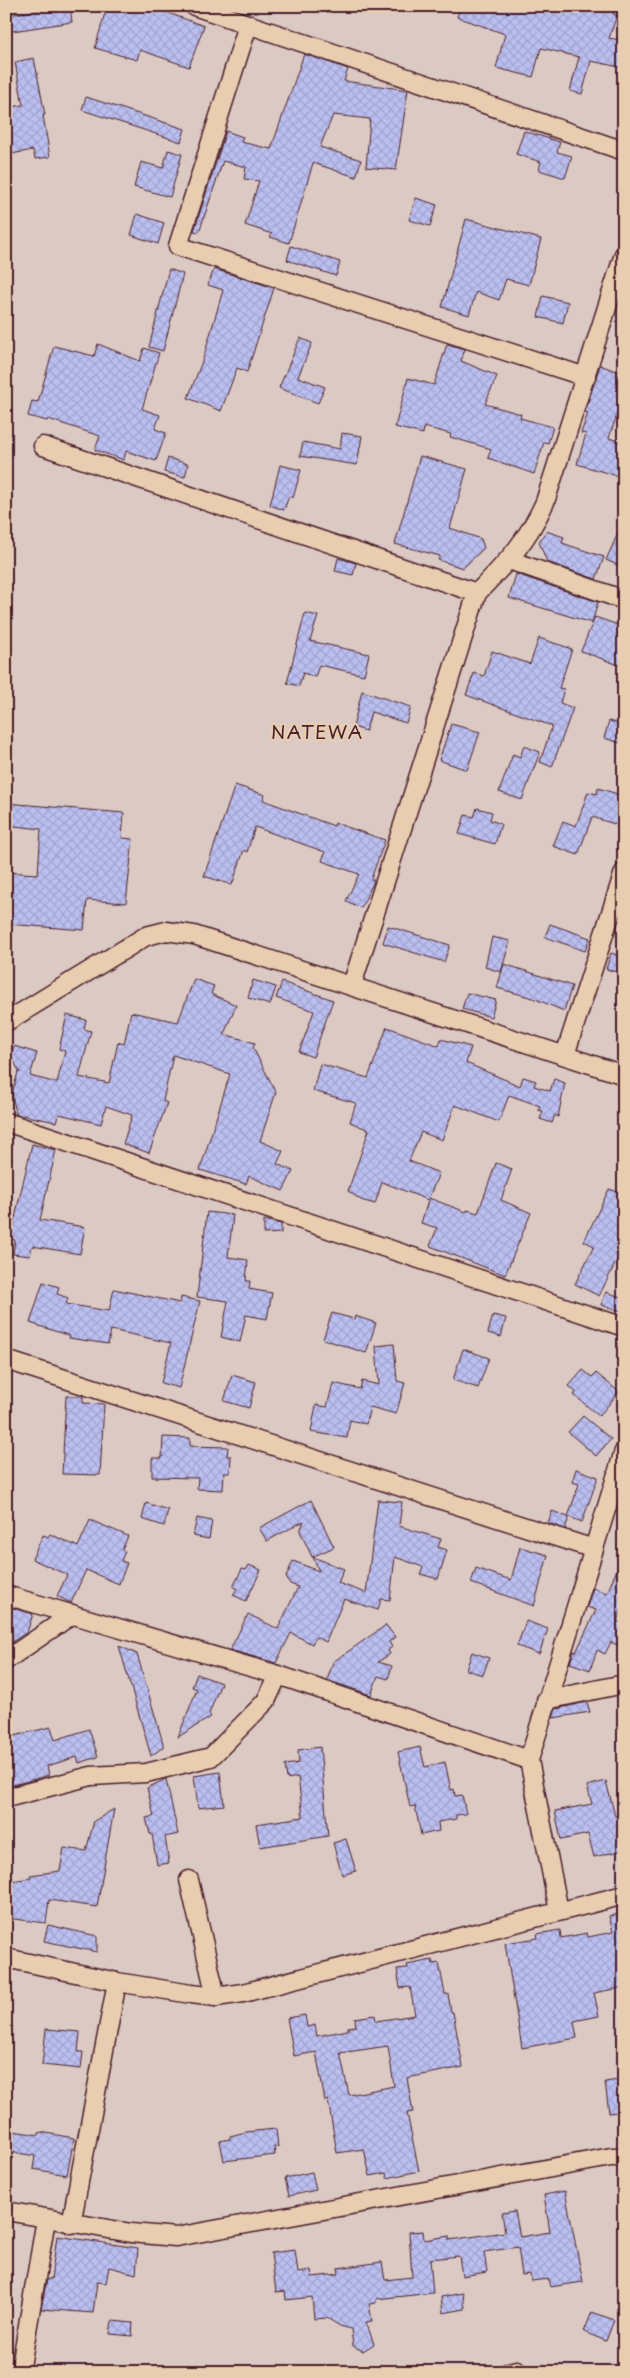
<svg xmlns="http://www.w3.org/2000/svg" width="630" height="2378" font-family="'Playpen Sans',sans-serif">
	<defs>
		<pattern id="building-cross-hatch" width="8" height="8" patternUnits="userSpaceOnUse" patternTransform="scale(1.25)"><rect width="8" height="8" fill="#bbbff0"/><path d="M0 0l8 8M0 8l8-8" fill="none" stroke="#a2a4ce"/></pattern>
	</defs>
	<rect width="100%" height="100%" fill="#dbc9c3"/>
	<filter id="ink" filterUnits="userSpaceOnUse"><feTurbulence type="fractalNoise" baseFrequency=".02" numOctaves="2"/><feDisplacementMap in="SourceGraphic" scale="10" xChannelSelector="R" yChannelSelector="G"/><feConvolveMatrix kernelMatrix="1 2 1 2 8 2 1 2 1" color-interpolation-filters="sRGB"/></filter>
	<g filter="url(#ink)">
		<g fill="url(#building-cross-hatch)" stroke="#4a1f2b" fill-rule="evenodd">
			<path d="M70,6L72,22L6,32V15Z"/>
			<path d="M107,6H149L204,26L189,67L140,50L137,60L95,48Z"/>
			<path d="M461,6H616L613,14L617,15L609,38L624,41V68L591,61L582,94L570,91L579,57L541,48L533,77L496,68L505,34L457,17Z"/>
			<path d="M304,54L348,69L344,81L408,90L396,170L366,167L370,119L333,115L320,147L361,160L356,177L313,163L289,243L270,237L272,234L245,225L259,181L244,179L246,167L223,161L199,232L194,231L226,131L243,137L241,142L271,149Z"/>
			<path d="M34,58L45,115H43L50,157L35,159L33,150L6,155V108L23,105L15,62Z"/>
			<path d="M86,97L185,129L181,142L82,110Z"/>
			<path d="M524,131L560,142L557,152L572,156L565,178L539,170L541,162L516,154Z"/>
			<path d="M168,150L182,154L170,197L134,187L141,162L163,168Z"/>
			<path d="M416,198L437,205L430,226L409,220Z"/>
			<path d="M137,214L164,223L158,244L131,235Z"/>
			<path d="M466,219L541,239L529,285L506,279L499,300L476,292L469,315L442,307Z"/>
			<path d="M291,246L340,262L336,276L287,260Z"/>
			<path d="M169,269L183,274L163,351L149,347Z"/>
			<path d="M214,269L274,288L247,372L237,368L221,411L188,398L203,359L223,290L208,285Z"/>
			<path d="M543,296L568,302L563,323L538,317Z"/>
			<path d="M300,338L312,343L298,377L325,387L318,403L279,388Z"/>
			<path d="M98,344L140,361L144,348L159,353L142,409L160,415L155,429L166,433L156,461L126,451L124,460L95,450L100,436L48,419L47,421L28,416L32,401L38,402L54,346L94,356Z"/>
			<path d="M447,344L465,349L461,361L497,376L485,404L521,414L520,418L553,427L548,443L544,442L534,474L488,458L491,449L450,437L451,434L424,427L423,434L395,427L408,378L434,385Z"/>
			<path d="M600,365L624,374V394L609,438L624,443L618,460L624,461V478L577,464L586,434L581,433L588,413L585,412Z"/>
			<path d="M342,433L362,436L357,465L300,456L303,442L340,449Z"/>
			<path d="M420,456L467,469L450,528L481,539L484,548L463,568L438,560L440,556L395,544Z"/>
			<path d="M168,458L188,464L185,477L164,472Z"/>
			<path d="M280,465L301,470L293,498L289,496L284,510L270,505Z"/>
			<path d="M624,520V568L606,560Z"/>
			<path d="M546,531L564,537L562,543L604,557L596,579L547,562L539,542Z"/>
			<path d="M338,558L356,563L353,575L335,571Z"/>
			<path d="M516,574L598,602L592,623L509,598Z"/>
			<path d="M305,613L318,616L310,641L369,654L364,675L319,665L315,677L303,673L299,686L287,683Z"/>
			<path d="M595,617L624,627V667L581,651Z"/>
			<path d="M539,638L572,649L559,688L564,689L560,703L573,708L552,767L540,762L552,726L466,695L474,673L484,676L492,651L530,664Z"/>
			<path d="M362,691L411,707L406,723L371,712L366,731L353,727Z"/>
			<path d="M609,721L624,725V744L604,738Z"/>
			<path d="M451,724L480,732L467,770L439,760Z"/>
			<path d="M524,746L540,752L522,800L499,792L513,754L520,757Z"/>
			<path d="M235,785L265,795L263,800L334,826L335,823L385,840L371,879L374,880L373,883L361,908L346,901L359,874L322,861L325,852L255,827L247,852L244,850L232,885L204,876Z"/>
			<path d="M598,788L624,796V827L592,817L578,855L553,846L563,821L576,826L588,792L597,794Z"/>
			<path d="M6,803L124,813L122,838L133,839L126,903L87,900L84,930L6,924V872L38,874L41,829L6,825Z"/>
			<path d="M477,808L492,812L490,820L501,824L495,844L459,834L465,815L474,817Z"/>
			<path d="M550,924L590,938L585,951L545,937Z"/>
			<path d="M388,926L450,945L444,962L383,943Z"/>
			<path d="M492,937L510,941L501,972L485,967Z"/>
			<path d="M611,953L624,957V974L606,969Z"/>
			<path d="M504,964L572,986L564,1011L533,998L497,988Z"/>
			<path d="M194,979L214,986L211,994L236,1005L224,1034L255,1043L253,1048L276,1092L260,1141L283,1151L277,1164L293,1171L283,1191L249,1176L246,1184L200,1170L230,1074L173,1055L163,1101L167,1103L149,1153L123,1144L132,1115L106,1106L101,1124L59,1114L56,1122L16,1114L12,1094L18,1072L20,1073L11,1056L14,1046L37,1053L30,1076L57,1083L65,1051L59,1049L67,1015L86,1020L84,1029L91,1031L79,1077L109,1083L118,1042L124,1044L131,1012L178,1022Z"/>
			<path d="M253,980L276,987L270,1005L248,998Z"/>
			<path d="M282,982L333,1000L313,1057L299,1052L314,1011L276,998Z"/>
			<path d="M467,993L496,1000L491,1017L462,1009Z"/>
			<path d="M387,1027L439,1046L441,1039L471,1047L466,1063L520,1086L523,1077L536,1081L534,1086L550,1091L554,1079L565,1083L558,1117L555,1115L552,1123L540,1119L543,1111L538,1110L540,1106L509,1095L499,1122L455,1105L442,1140L421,1132L409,1161L439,1173L428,1200L382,1182L375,1204L361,1200L348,1191L369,1130L350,1122L356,1103L313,1091L320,1064L368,1078Z"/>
			<path d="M32,1144L56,1150L40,1220L85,1227L80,1254L32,1246L30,1256L13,1254L15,1240L10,1239Z"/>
			<path d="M496,1163L512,1169L501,1200L531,1213L505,1275L430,1246L437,1228L421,1223L429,1198L466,1212L467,1210L478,1213Z"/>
			<path d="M609,1189L624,1194V1246L599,1296L575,1284L594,1246L584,1241Z"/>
			<path d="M207,1212L233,1215L228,1257L248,1260L246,1281H250L249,1289L272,1293L267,1319L246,1315L240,1342L221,1337L228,1301L197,1297Z"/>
			<path d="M264,1220L281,1224V1233L264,1234Z"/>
			<path d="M43,1282L59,1287L57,1294L68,1298L66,1304L109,1311L114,1289L180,1303L181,1297L200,1301L179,1388L161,1383L171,1343L111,1330L108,1344L69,1338L70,1336L30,1323Z"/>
			<path d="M606,1292L624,1298V1312L601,1305Z"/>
			<path d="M332,1313L354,1319L355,1316L376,1323L366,1353L323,1339Z"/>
			<path d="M493,1315L506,1318L501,1337L488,1333Z"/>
			<path d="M394,1344L397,1381L405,1383L396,1414L370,1407L366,1424L350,1420L347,1438L311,1432L316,1405L327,1407L333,1383L360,1389L362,1381L379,1385L376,1346Z"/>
			<path d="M463,1349L489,1358L478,1388L453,1380Z"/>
			<path d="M583,1370L592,1377L596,1373L619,1392L599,1416L574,1395L576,1392L569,1386Z"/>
			<path d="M232,1375L256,1382L249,1408L224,1401Z"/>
			<path d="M66,1396H83V1403L104,1404L100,1475L62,1474Z"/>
			<path d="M583,1416L611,1439L596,1456L568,1432Z"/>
			<path d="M163,1437L190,1438V1446L228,1447L227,1456H231L230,1473H224L223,1490L197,1489L198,1478L152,1477V1458H162Z"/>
			<path d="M576,1469L598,1477L582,1522L569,1517L565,1529L548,1523L552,1511L568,1517L579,1484L572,1482Z"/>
			<path d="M311,1500L334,1547L312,1557L300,1531L304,1521L267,1541L259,1528Z"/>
			<path d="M378,1500L402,1502L399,1526L441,1539L438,1547L447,1550L438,1579L420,1574L423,1567L395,1557L390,1600L381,1599L378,1610L344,1599L326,1642L316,1637L312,1644L291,1633L276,1663L230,1650L248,1614L278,1629L298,1587L290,1584L286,1577L293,1561L319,1571L313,1557L344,1569L338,1583L366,1593Z"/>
			<path d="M146,1503L168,1510L164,1526L142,1519Z"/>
			<path d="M197,1518L212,1521L209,1539L193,1536Z"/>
			<path d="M90,1520L128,1536L122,1550L125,1551L121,1561L127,1563L119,1584L86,1570L71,1603L57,1596L67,1575L32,1559L43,1535L48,1537L50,1534L78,1547Z"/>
			<path d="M520,1547L548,1555L534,1606L471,1583L476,1568L511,1580Z"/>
			<path d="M624,1553V1604L617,1621L624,1624V1648L611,1642L605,1654L597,1650L590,1670L570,1663L574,1651L576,1652L596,1610L587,1607L593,1588L607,1593Z"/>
			<path d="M249,1565L261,1570L246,1601L233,1595L237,1589L233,1587L242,1569L246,1570Z"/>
			<path d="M6,1606L33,1614L27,1632L6,1646Z"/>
			<path d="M526,1621L548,1629L539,1654L517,1646Z"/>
			<path d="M386,1625L395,1637L389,1642L392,1647L388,1650L390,1654L378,1662L392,1666L388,1679L378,1676L371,1695L327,1680L333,1662Z"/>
			<path d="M119,1646L137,1654L163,1743V1747L151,1756Z"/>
			<path d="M472,1652L489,1658L483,1675L466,1670Z"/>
			<path d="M197,1674L221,1683L209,1714L211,1717L178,1737L197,1689L192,1687Z"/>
			<path d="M587,1702L590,1712L553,1718L556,1709Z"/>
			<path d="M51,1727L55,1740L89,1729L98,1757L79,1763L77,1757L47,1766L49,1775L6,1787V1738Z"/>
			<path d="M320,1747L328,1836L260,1847L256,1824L303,1817L298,1777L287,1779L285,1765L299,1763L298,1750Z"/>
			<path d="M420,1747L425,1767L445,1762L451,1790L454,1789L455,1796L462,1795L466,1814L456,1815V1819L438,1822L439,1831L421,1835L415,1806L410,1807L398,1752Z"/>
			<path d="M220,1772L224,1805L198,1808L194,1776Z"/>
			<path d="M166,1779L178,1834L165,1837L169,1863L157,1865L152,1834H150L146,1818L154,1816L147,1788Z"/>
			<path d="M606,1781L615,1816L624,1814V1850L594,1857L588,1834L561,1840L555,1811L592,1804L587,1786Z"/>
			<path d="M114,1809L97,1907L49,1900L46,1923L6,1918V1892L13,1893L11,1881L31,1878L30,1875L60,1871L64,1848L86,1851L94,1821Z"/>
			<path d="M346,1839L356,1871L342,1875L333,1843Z"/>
			<path d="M624,1913V1987L594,1993L599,2016L574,2021L577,2038L522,2048L505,1943L538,1938L537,1934L560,1930L561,1938L587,1933L588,1937L613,1932L609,1916Z"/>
			<path d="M48,1925L97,1936V1952L44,1941Z"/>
			<path d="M432,1960L433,1964L439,1963L445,1994H448L451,2012H453L463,2067L407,2078L413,2112L407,2113L419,2171L387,2178L386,2173L370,2176L364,2149L337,2153L328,2100L325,2101L316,2052L294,2056L287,2018L305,2015L307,2027L315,2025L317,2036L348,2030V2027L356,2026L355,2018L375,2015L376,2021L415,2015L410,1987L400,1988L397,1969L408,1968L407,1965ZM388,2046L394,2086L349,2095L340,2053Z"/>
			<path d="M46,2029L80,2032L78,2052H83L81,2069L42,2065Z"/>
			<path d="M624,2079V2111L609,2113L605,2082Z"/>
			<path d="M276,2129L278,2147H274L275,2155L224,2161L220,2141L230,2139V2136L246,2132Z"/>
			<path d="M6,2130L39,2135L40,2132L74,2138L67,2175L33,2169L35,2156L6,2151Z"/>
			<path d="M312,2172L316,2190L289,2196L285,2178Z"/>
			<path d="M565,2191L583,2282L550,2287L548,2279L531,2281L530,2274L522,2275L518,2247L484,2252L487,2272L462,2276L459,2256L430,2259L433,2293L376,2299V2303L369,2304L372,2321L366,2322L374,2344L363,2351L353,2346L351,2329L340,2326L327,2318L314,2319L312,2297L286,2300L285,2291L276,2292L271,2253L295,2250L298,2273L311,2271L312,2277L339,2274L338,2268L382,2262L385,2280L412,2277L409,2232L423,2231L424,2240L449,2236V2240L505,2232L502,2213L515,2211L520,2237L550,2232L544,2195Z"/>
			<path d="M57,2236L138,2248L136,2274L109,2267L106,2283L97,2282L93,2313L41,2309L47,2279H51Z"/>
			<path d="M463,2293L465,2309L443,2313L441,2297Z"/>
			<path d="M592,2312L614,2320L606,2341L584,2332Z"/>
			<path d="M112,2321L133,2323L132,2336L110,2334Z"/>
		</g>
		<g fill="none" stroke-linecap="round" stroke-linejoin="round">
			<defs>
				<g id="minor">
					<path d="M194,6L624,151"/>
					<path d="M248,25L178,246L586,377"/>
					<path d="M43,446L477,593"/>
					<path d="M509,560L624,600"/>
					<path d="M352,985L477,593C506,563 527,542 545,502L624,254"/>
					<path d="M6,1022L146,936L166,931L194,935L624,1075"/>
					<path d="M565,1055L624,872"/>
					<path d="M6,1122L624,1327"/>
					<path d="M6,1360L594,1549"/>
					<path d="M6,1595L278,1675L529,1760"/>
					<path d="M6,1660L73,1614"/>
					<path d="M546,1700L624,1684"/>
					<path d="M6,1798L91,1776L146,1773L211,1757L266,1701L278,1675"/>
					<path d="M189,1880L216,1997"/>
					<path d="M559,1911L529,1760L624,1451"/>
					<path d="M6,1958L117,1982L191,1994L216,1997L243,1993L624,1895"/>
					<path d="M6,2211L131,2233L176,2237L611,2157H624"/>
					<path d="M71,2224L117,1982"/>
					<path d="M20,2372L46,2219"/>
					<path d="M509,2372L517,2370"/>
				</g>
			</defs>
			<use href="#minor" stroke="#4a1f2b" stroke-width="21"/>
			<use href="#minor" stroke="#e9cdb0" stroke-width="18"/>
		</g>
	</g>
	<g text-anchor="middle" stroke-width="4.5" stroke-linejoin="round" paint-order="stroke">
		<g font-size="19" letter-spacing="1" fill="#4a1f2b" stroke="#e9cdb0">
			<text x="317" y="739">NATEWA</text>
		</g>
	</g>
	<rect width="630" height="2378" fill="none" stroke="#e9cdb0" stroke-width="25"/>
	<rect x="12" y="12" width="605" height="2353" fill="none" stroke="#4a1f2b" stroke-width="2" filter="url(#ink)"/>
</svg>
